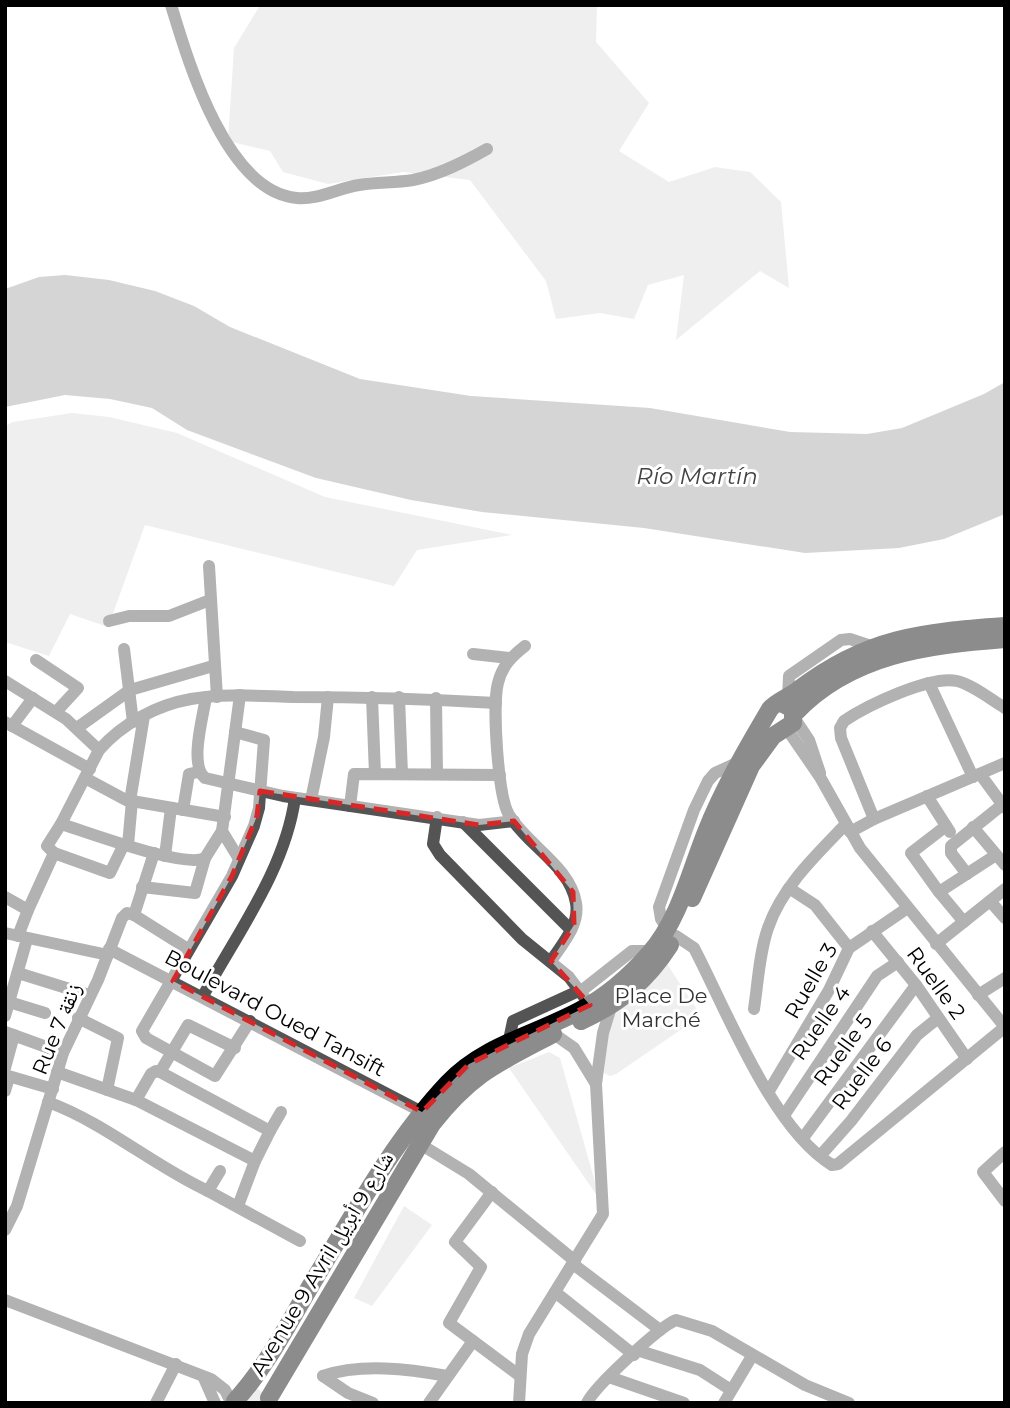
<svg xmlns="http://www.w3.org/2000/svg" width="1010" height="1408" font-family="Montserrat,'Noto Naskh Arabic',sans-serif">
	<rect width="100%" height="100%" fill="#fff"/>
	<g fill="#dbdbdb">
		<path d="M282,5H597L596,42L649,103L619,151L669,182L715,167L750,172L781,202L789,288L760,271L676,340L684,275L648,285L634,319L600,313L556,319L546,281L470,180L403,172L328,184L283,172L270,151L228,141L234,48L259,7Z"/>
		<path d="M72,413L109,417L177,433L325,497L512,535L417,550L394,586L145,525L108,627L70,614L49,656L5,642V426L13,422Z"/>
		<path d="M667,964L698,1011V1018L616,1074L610,1076L604,1073L609,1028L616,1012Z"/>
		<path d="M549,1052L560,1058L600,1200L509,1068Z"/>
		<path d="M404,1206L432,1225L372,1306L354,1298Z"/>
	</g>
	<path fill="#a2a2a2" d="M65,275L109,280L155,291L194,306L230,327L360,379L471,396L650,408L790,432L867,434L902,428L984,394L1005,382V514L944,539L899,548L805,553L644,528L482,512L411,500L316,478L187,430L152,408L110,399L65,395L5,407V289L39,277Z"/>
	<g fill="none" stroke-linecap="round" stroke-linejoin="round">
		<path stroke="#d9d9d9" stroke-width="18" stroke-dasharray="18 9" stroke-linecap="butt" d="M249,1403L259,1390"/>
		<g stroke="#545454" stroke-width="12">
			<path d="M171,5C188,61 226,192 297,198C317,200 339,188 359,185C377,182 395,183 413,180C439,175 464,162 487,149"/>
			<path d="M209,566L217,697"/>
			<path d="M109,621L129,616H169L210,600"/>
			<path d="M525,646C512,656 502,666 498,683C492,705 498,797 509,815C528,846 570,866 576,903C580,925 562,944 551,961"/>
			<path d="M124,649L133,722"/>
			<path d="M473,654L509,658"/>
			<path d="M36,660L78,688L56,712"/>
			<path d="M5,681L66,719L99,750L61,824C88,832 185,869 205,858L222,831"/>
			<path d="M929,683L973,777"/>
			<path d="M206,697C203,717 189,765 205,778L283,796L479,825L514,821"/>
			<path d="M372,697L375,774"/>
			<path d="M399,697L402,774"/>
			<path d="M436,698L437,774"/>
			<path d="M788,698L789,676L841,640L850,639L871,646"/>
			<path d="M795,719L809,740L820,773"/>
			<path d="M5,722L90,769"/>
			<path d="M12,726L33,698"/>
			<path d="M77,728L130,690L213,666"/>
			<path d="M787,729L820,777L860,848L1005,1027"/>
			<path d="M235,732L264,740L259,808L254,826L232,876L142,1031L146,1038L215,1076L250,1021"/>
			<path d="M99,750C122,724 156,705 191,699C224,693 259,696 293,697C361,697 428,699 496,703"/>
			<path d="M980,774L1005,808"/>
			<path d="M85,778L126,800L225,817"/>
			<path d="M927,796L950,832"/>
			<path d="M311,800L324,737L328,697"/>
			<path d="M130,801L144,716"/>
			<path d="M350,806L354,774L500,775"/>
			<path d="M183,810L189,774L198,772"/>
			<path d="M437,817L433,844L440,855L522,939L569,977L590,1005"/>
			<path d="M874,819L841,738L840,728L844,721C866,706 930,675 957,681C973,685 990,699 1005,708"/>
			<path d="M463,822L571,930"/>
			<path d="M973,827L1005,865"/>
			<path d="M850,832L874,819L1005,763"/>
			<path d="M128,845L132,801"/>
			<path d="M54,853L47,846L61,824"/>
			<path d="M165,856L171,808"/>
			<path d="M239,859L222,831L240,695"/>
			<path d="M967,874L951,853V846L1002,805"/>
			<path d="M142,887L195,893L205,858"/>
			<path d="M789,888L815,905L849,948"/>
			<path d="M939,892L911,853L946,826"/>
			<path d="M5,897L28,910L18,936"/>
			<path d="M990,901L1005,918"/>
			<path d="M28,910L54,853L110,873L124,844"/>
			<path d="M134,915L188,949"/>
			<path d="M964,922L939,892L996,855"/>
			<path d="M667,928L661,919L659,907L694,810L708,781L715,773L739,762"/>
			<path d="M872,931L916,985L967,1059"/>
			<path d="M5,933L108,955"/>
			<path d="M676,936L694,948C726,1009 772,1129 832,1165L838,1164L1005,1027"/>
			<path d="M936,944L1005,889"/>
			<path d="M109,949L422,1112"/>
			<path d="M18,973L89,995"/>
			<path d="M978,995L1005,978"/>
			<path d="M203,996C237,933 285,870 295,798"/>
			<path d="M9,1002L45,1013"/>
			<path d="M754,1009C758,983 759,954 768,928C782,887 816,855 846,824"/>
			<path d="M5,1016L27,939"/>
			<path d="M78,1018L118,1038L107,1090"/>
			<path d="M5,1032L63,1053"/>
			<path d="M554,1034L574,1048L596,1084"/>
			<path d="M509,1040L513,1021L585,988L632,951H652"/>
			<path d="M5,1068L14,1035"/>
			<path d="M57,1072L136,1100L255,1161L238,1206"/>
			<path d="M160,1072L188,1025L235,1048"/>
			<path d="M5,1075L53,1089"/>
			<path d="M5,1091L9,1077"/>
			<path d="M769,1091L829,990L849,948L906,909"/>
			<path d="M136,1100L151,1074L156,1071L160,1072L270,1131L255,1161"/>
			<path d="M48,1102C107,1124 152,1165 208,1191L220,1171"/>
			<path d="M785,1114L877,976L898,962"/>
			<path d="M270,1131L281,1112"/>
			<path d="M803,1138L916,985"/>
			<path d="M420,1144L469,1174L575,1261"/>
			<path d="M1005,1152L983,1172L1005,1201"/>
			<path d="M820,1156L851,1121L917,1035L938,1018"/>
			<path d="M208,1191L300,1241"/>
			<path d="M492,1192L455,1242L481,1267L449,1323L520,1376"/>
			<path d="M5,1230L17,1206L63,1053L98,980L122,918L127,913L134,915L154,853"/>
			<path d="M573,1264L660,1330"/>
			<path d="M555,1292L634,1355"/>
			<path d="M5,1300L211,1379L225,1390L231,1402"/>
			<path d="M640,1351L700,1370L731,1390"/>
			<path d="M323,1376C361,1363 409,1369 447,1376"/>
			<path d="M323,1376L348,1393L373,1403"/>
			<path d="M609,1377L684,1403"/>
			<path d="M204,1378L215,1403"/>
			<path d="M156,1403L176,1364"/>
			<path d="M429,1403L473,1341"/>
			<path d="M519,1403L522,1354L529,1334L603,1214L596,1084L603,1033L611,1007"/>
			<path d="M587,1403C594,1387 659,1327 676,1320L712,1331L805,1385L849,1403"/>
			<path d="M724,1403L752,1356"/>
		</g>
		<g stroke="#000" stroke-width="18">
			<path d="M795,713C851,654 928,645 1005,639"/>
			<path d="M692,898L751,766L773,736L793,723V709L781,703"/>
			<path d="M581,1021C620,1003 647,981 670,945"/>
			<path d="M269,1398L432,1124C472,1073 498,1063 553,1034"/>
			<path d="M235,1401C269,1364 291,1318 317,1275C356,1210 396,1138 448,1083C484,1045 534,1035 579,1011C606,997 630,976 650,953C679,920 690,872 706,832C723,789 747,748 770,709C775,702 791,696 798,690C867,637 922,632 1005,626"/>
		</g>
	</g>
	<path d="M0 0H1010V1408H0ZM260,791L479,825L514,821L573,892L574,925L551,961L590,1005L469,1064L422,1112L173,981L232,876L257,816Z" fill="#fff" fill-opacity=".55" fill-rule="evenodd"/>
	<path fill="none" stroke="#d62828" stroke-width="5" stroke-dasharray="14 9" stroke-linejoin="round" d="M260,791L479,825L514,821L573,892L574,925L551,961L590,1005L469,1064L422,1112L173,981L232,876L257,816Z"/>
	<g text-anchor="middle" stroke-width="6" stroke-linejoin="round" paint-order="stroke">
		<g font-size="21" fill="#000" stroke="#fff">
			<text transform="translate(811 981) rotate(-60)" y="7">Ruelle 3</text>
			<text transform="translate(936 983) rotate(54)" y="7">Ruelle 2</text>
			<text transform="translate(275 1013) rotate(28)" y="7">Boulevard Oued Tansift</text>
			<text transform="translate(821 1023) rotate(-55)" y="7">Ruelle 4</text>
			<text transform="translate(57 1029) rotate(-68)" y="7">Rue 7 زنقة</text>
			<text transform="translate(843 1050) rotate(-54)" y="7">Ruelle 5</text>
			<text transform="translate(862 1074) rotate(-53)" y="7">Ruelle 6</text>
			<text transform="translate(322 1264) rotate(-59)" y="7">Avenue 9 Avril شارع 9 أبريل</text>
		</g>
		<g font-size="21" fill="#323232" stroke="#fff">
			<text x="661" y="1003">Place De<tspan x="661" dy="24">Marché</tspan></text>
		</g>
		<g font-size="23" font-style="italic" fill="#434343" stroke="#fff">
			<text x="697" y="484">Río Martín</text>
		</g>
	</g>
	<rect width="1010" height="1408" fill="none" stroke="#000000" stroke-width="14"/>
</svg>
